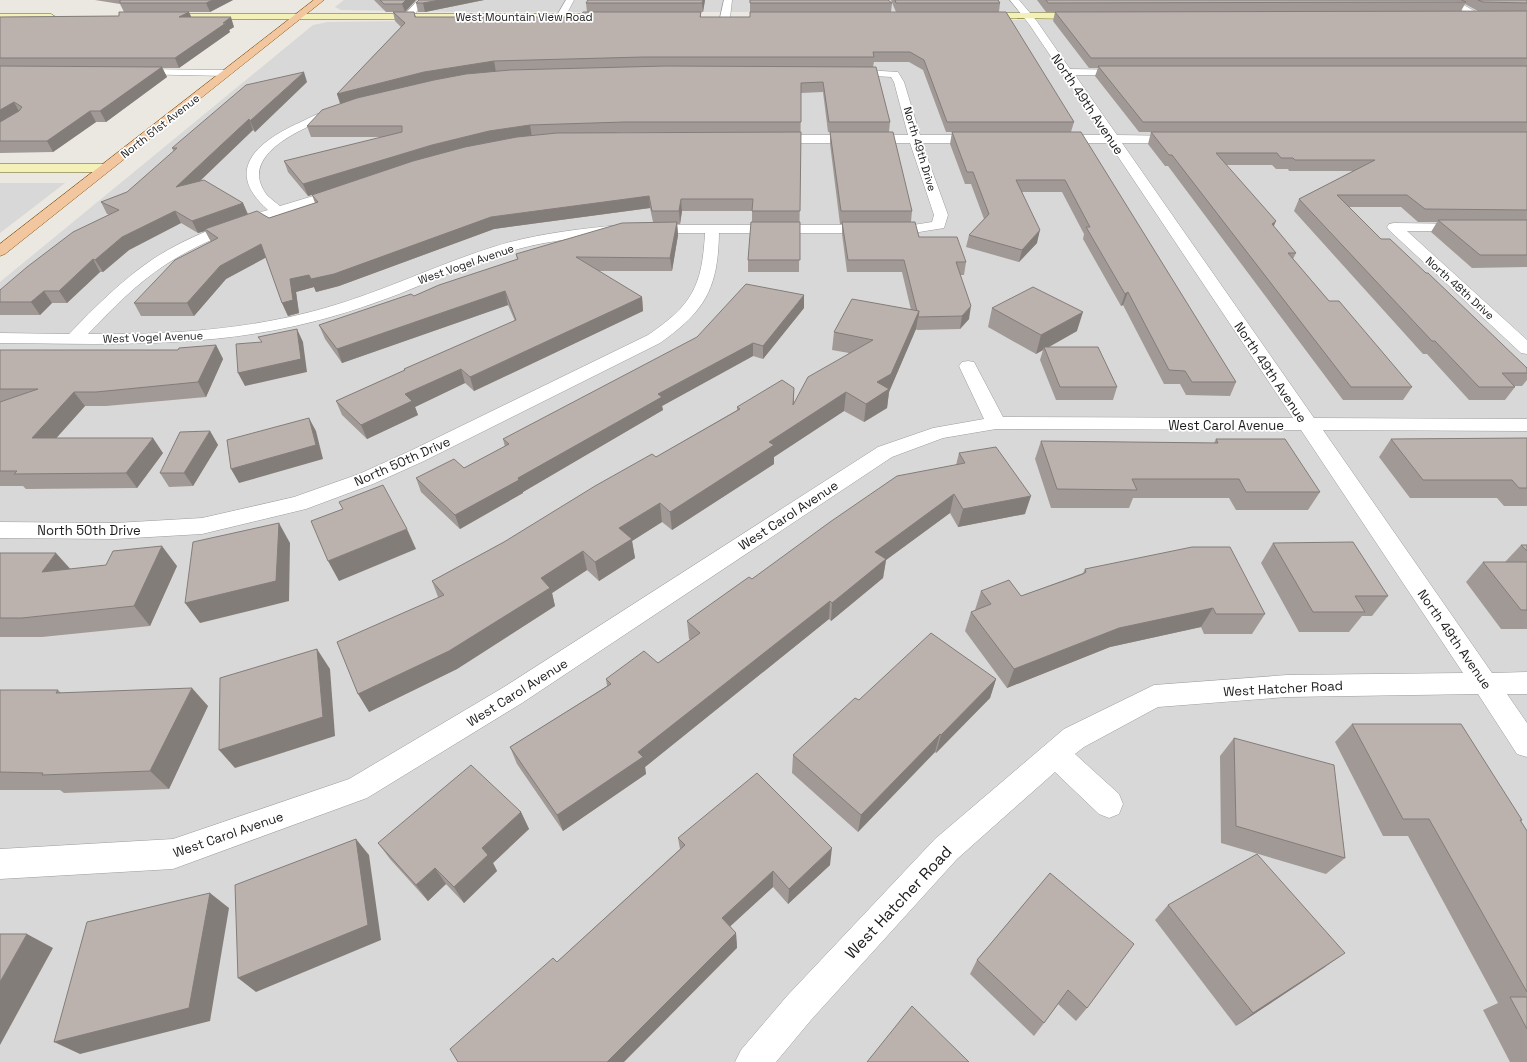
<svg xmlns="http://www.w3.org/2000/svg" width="1527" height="1062" font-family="'Space Grotesk',sans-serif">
	<rect width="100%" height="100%" fill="#ebe7e1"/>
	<g fill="#d9d8d8">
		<path d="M344,0H1527V12H465L341,10L335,7Z"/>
		<path d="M479,20H1527V1062H0V282L313,25L328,22Z"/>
		<path d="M0,183H65L0,233Z"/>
	</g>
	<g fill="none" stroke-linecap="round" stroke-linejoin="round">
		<defs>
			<g id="street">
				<path d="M418,0H427L410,19H404V15Z"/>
				<path d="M566,0H574L564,19H558L556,17Z"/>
				<path d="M724,0H732L730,18L725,21L720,18Z"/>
				<path d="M1010,0H1019L1036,20L1070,69L1130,70L1131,72L1130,74L1126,75H1075L1117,135L1182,136L1184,139L1178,143H1122L1314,418L1527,419V431L1323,430L1492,673L1527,672V694H1507L1527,723V757L1517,754L1478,694L1287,697L1158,707L1084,747L1075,754L1119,794L1123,804L1119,814L1109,818L1099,814L1055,772L957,859L811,1020L776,1062H735L741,1050L787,996L935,839L1064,729L1154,685L1287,675L1463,673L1301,430L996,429L943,438L892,457L522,703L367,798L173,869L0,879V849L173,839L349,779L504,687L878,447L933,428L984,419L959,366L962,362L968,361L974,362L1003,417L1293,418L1109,143H1055L1049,139L1055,135H1104L1029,24Z"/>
				<path d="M1444,0H1455L1483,16L1481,18H1475Z"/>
				<path d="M135,69L227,70L232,73L227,76L131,74L130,72Z"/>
				<path d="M848,69L898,72L904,82L920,135H980L986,139L980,143H922L948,215L944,228L913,233H719C718,289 705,311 660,343L424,461L373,484L306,509L202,534L115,539L0,538V522L115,523L202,518L294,497L359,474L410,451L648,335C692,305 702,287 705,233C637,233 569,233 504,253C468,264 434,280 399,294C365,307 331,318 295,326C198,348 99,344 0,343V333L69,334C95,307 122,280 153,259C188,236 228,222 268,210C220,168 262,139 303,121C313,116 331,106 343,109L345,111L343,113C317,122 241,149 263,189C266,196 274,201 280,206L343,187L348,188L350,191L348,194C285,214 220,229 165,265C136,284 112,309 88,334C168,335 248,330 325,308C382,292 436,265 493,247C534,234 578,229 621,225H913L932,222L934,215L910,143H771L765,139L771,135H908L894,82L891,77L844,74L843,72L844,70Z"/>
				<path d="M1394,223L1469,224L1471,227L1469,230L1464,231H1407L1527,340V354L1521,353L1389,230L1387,227L1389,224Z"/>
			</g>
			<g id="secondary">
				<path d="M979,13H1085L1090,16L1085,19L976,18V14Z"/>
				<path d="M0,14H51L56,17L51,20H0Z"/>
				<path d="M161,14H611L616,17L611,20L158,19V15Z"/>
				<path d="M0,164H106L113,168L106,172H0Z"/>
			</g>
			<path id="primary" d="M314,0H324L5,254L0,256V244Z"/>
		</defs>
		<use href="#street" stroke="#9c9c9c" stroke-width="1"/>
		<use href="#secondary" stroke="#64650e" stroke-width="1"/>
		<use href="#primary" stroke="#84520d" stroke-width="1"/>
		<use href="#street" fill="#fff" fill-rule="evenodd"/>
		<use href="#secondary" fill="#f3f0b8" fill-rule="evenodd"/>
		<use href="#primary" fill="#f2c79f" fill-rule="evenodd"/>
	</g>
	<g fill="#a19996" fill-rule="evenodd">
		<path d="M95,0H233L210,12H189L191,17L234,27L229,30L230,32L179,68H162L167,77L106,122H96L53,152L0,153V17L119,16L124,12L120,4Z"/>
		<path d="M374,0H416L405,12H414L416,17H581L587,12L586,3L705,0L703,12H701V17H750V0L892,3L891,12H896L891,0H998L1000,3L999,12L1074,122L1071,132L1236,382L1230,396L1186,395L1180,384H1164L1123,305L1121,306L1083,239L1084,234L1062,192H1022L1037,243L1019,262L966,247L969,235L984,219L971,184H965L950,144L952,132H946L923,70L909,62H874L873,67L890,122L889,132L912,211L911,222L919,237L966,262L964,275H960L969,319L960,329L917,330L916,329L889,392L887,408L864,422L844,411L774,457V464L672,530L662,522L632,541L635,558L599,581L587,570L552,593L555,606L457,669L369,712L438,597L432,581L504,542L656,457L737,410V407L794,388V402L849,353L832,350L834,332L911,310L902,272H847L842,234V224H840L830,144V132H828L823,92L801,93L799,272H748V260L752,222V211H682L680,224H677L678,235L672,271H598L642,297L643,311L474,391L465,383L415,407L418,415L367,439L342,415L336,401L405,370L404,369L515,321L508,305L342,363L325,339L319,325L414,296L517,259L516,254L653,222L650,208L494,229L339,286L316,292L314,287L296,292L299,313L288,316L282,303L266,257L226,279L194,316H141L134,303L211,242L205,231L198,233L181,223L129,250L103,272H100L67,303H52L40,315H0V290L109,214H107L101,202L127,192L174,152L172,148L307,82L255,132L253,130L200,181L243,203L248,214L269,218L315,203L312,195L308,196L288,172L284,161L384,137H311L307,126L340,104L337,94L401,27L395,21L393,12H386ZM625,132H759L614,133Z"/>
		<path d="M419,0H484L425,12H418L416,3Z"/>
		<path d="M1037,0H1527V267L1472,268L1431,232L1437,222H1418L1401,207H1349L1381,239L1426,273L1527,368V380L1522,386H1515V387L1505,400H1469L1427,354H1423L1294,211L1299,199L1353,171H1289L1288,169H1276L1272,165H1226L1273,227L1296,253L1293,259L1329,301L1412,387L1403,400H1343L1168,166H1165L1148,144L1151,132H1139L1095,76L1098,68H1089L1053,21L1055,12H1046ZM1465,4L1478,11H1461Z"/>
		<path d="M804,308L763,359L753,356L662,406L663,410L523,492V493L460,529L421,492L416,478L464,468L505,447L503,439Z"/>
		<path d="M992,308L1077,331L1049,347L1117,387L1113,400H1056L1040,360L1043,350L1036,354L988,327Z"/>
		<path d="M216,345L223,359L206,397L106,406H85L56,438L163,453L137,488L26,489L23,486H0V350H178Z"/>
		<path d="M210,431L218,445L193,486L169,487L160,473Z"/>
		<path d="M1527,438V506H1504L1497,498H1410L1379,457L1391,439Z"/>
		<path d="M1216,439L1320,492L1308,510H1236L1229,498H1133L1129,508H1051L1035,459L1041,441L1214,443Z"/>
		<path d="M959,453L1025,514L958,527L950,513L886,560L883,578L831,621L829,619L645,767L646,774L563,831L517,764L510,747L607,686L606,679L658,663L690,640L689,639L687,621L752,579L956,465Z"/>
		<path d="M1273,543L1388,596L1372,616H1362L1349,632H1299L1261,563Z"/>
		<path d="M1521,545H1527V629H1501L1466,582L1483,562H1505Z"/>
		<path d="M0,553L70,569L177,566L150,626L42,637H0Z"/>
		<path d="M1085,569L1265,614L1252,634H1204L1201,627L1110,647L1007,688L965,631L971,612L975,610L981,591L1021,596L1083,573Z"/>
		<path d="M996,679L990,698L936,753L935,752L858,832L792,773L793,755L859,700Z"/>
		<path d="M0,690H58L61,693L208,706L169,789L64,793L60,790H0Z"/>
		<path d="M1352,724L1522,820L1521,821L1527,831V1062H1510L1483,1010L1498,1003L1408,836H1383L1335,742Z"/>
		<path d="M1234,738L1345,858L1326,874L1221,843L1220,756Z"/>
		<path d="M521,812L529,829L493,863L497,871L464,903L446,884L428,901L390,859L378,843Z"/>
		<path d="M678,838L830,865L788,904L773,887L730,926L736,933L737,948L557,962L680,849Z"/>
		<path d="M1050,873L1087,1008L1076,1021L1058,1004L1044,1023L1034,1036L970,974L977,960Z"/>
		<path d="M1168,905L1325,967L1236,1026L1155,920Z"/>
	</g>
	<g fill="#837d7a">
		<path d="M213,0H233L210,12L206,3Z"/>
		<path d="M406,0H416L405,12L402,4Z"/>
		<path d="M440,0H484L425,12L423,3Z"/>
		<path d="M703,0H705L703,12L702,3Z"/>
		<path d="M189,12L193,21L179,17Z"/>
		<path d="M231,17L234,27L229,30L230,32L179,68L175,58Z"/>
		<path d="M494,61L496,72L341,105L337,94L424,72Z"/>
		<path d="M162,67L167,77L106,122L100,111Z"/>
		<path d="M304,72L307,82L255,132L250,121Z"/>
		<path d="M14,102L20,113L0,124V110Z"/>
		<path d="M90,111L96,122L53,152L47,141Z"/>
		<path d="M249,119L253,130L181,199L176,187Z"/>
		<path d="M530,125L532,137L435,157L308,196L303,184L432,145L489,131Z"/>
		<path d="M649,196L650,208L494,229L339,286L316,292L314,287L296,292L299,313L288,316L282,303L290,279L491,217Z"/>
		<path d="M681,199L682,211L680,224L679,211Z"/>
		<path d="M243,203L248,215L205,229V231L198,233L192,221Z"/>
		<path d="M175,211L181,223L129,250L103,272L95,260L122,237Z"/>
		<path d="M1276,221L1271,233L1272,224Z"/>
		<path d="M677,222L678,235L672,271L670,258Z"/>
		<path d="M1040,230L1037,243L1019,262L1022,250Z"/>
		<path d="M261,244L267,257L226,279L194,316L187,303L220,266Z"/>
		<path d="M93,259L100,272L67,303L59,291Z"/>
		<path d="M44,291L52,303L40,315L31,302Z"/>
		<path d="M505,291L508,305L342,363L337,349Z"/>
		<path d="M1128,292L1123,305L1121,306L1125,294Z"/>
		<path d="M804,295V308L763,359V346Z"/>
		<path d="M642,297L643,311L474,391L470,377Z"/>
		<path d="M971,306L969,319L960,329L962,316Z"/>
		<path d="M919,311L916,329L889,392L887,408L864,422L866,404L877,382Z"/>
		<path d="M1083,312L1077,331L1045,349L1044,347L1043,350L1036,354L1041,335Z"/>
		<path d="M297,329L303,342L307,372L245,386L238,373Z"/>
		<path d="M753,343V356L662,406L663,410L523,492V493L460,529L455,515L658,394Z"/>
		<path d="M216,345L223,359L206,397L198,382Z"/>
		<path d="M461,369L465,383L415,407L418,415L367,439L361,425L405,394Z"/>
		<path d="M74,392L85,406L43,453L32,438Z"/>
		<path d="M846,392L844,411L774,457V464L672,530L670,512L769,442Z"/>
		<path d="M309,418L316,431L323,459L239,483L231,469Z"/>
		<path d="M210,431L218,445L193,486L184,473Z"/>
		<path d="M153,438L163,453L137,488L126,473Z"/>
		<path d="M954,494L950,513L886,560L883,578L831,621L832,603L875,552Z"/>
		<path d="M1031,496L1025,514L958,527L963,509Z"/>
		<path d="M660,503L662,522L632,541L635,558L599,581L595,562L619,528Z"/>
		<path d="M279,523L290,543L289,601L200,623L185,603Z"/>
		<path d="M407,529L416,549L339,581L328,561Z"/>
		<path d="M162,546L177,566L150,626L134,606Z"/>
		<path d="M583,551L587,570L552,593L555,606L457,669L369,712L358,694Z"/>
		<path d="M56,553L74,573L42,572Z"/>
		<path d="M830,601L829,619L645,767L646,774L563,831L557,815Z"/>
		<path d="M1213,608L1201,627L1110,647L1007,688L1014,669L1119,628Z"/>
		<path d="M317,649L330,669L335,736L235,768L219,750Z"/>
		<path d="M996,679L990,698L936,753L941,735Z"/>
		<path d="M192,688L208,706L169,789L150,771Z"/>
		<path d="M940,734L935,752L858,832L861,815Z"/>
		<path d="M521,812L529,829L493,863L497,871L464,903L454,887L482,848Z"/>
		<path d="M356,839L369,855L381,940L256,992L238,978Z"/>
		<path d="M832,848L830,865L788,904L789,889Z"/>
		<path d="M435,868L446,884L428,901L416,885Z"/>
		<path d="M773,871V887L723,933L722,918Z"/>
		<path d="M210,893L229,908L210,1021L80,1054L54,1042Z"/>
		<path d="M736,933L737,948L624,1062H607Z"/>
		<path d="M27,934L53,948L0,1045V982Z"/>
		<path d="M1345,953L1325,967L1236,1026L1253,1013Z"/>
	</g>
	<g fill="#bbb2ae" stroke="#837d7a">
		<path d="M120,0H213L206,3H120Z"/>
		<path d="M380,0H406L402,4H384Z"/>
		<path d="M419,0H440L423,3H416Z"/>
		<path d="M588,0H703L702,3H586Z"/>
		<path d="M750,0H888L892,3H750Z"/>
		<path d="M895,0H998L1000,3H896Z"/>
		<path d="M1046,0H1461L1466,2L1048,3Z"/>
		<path d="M1478,0H1527V3L1483,2Z"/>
		<path d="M1527,11V58H1091L1055,12Z"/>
		<path d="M119,12H189L179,17H231L223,23H226L175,58H0V17L119,16Z"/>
		<path d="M393,12H414L415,17H581L583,12H701L700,17H750V12H1006L1074,122H947L924,60L910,52H873L874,57H643L494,61L424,72L337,94L405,23Z"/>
		<path d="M0,66L162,67L100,111H90L47,141H0V122L19,111L22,107L14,102L0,110Z"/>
		<path d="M665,66L876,67L890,122H829L823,82L801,83V122H624L530,125L489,131L432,145L303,184L284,161L402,132V126H307L322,110L357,98L434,80L466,74L510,70Z"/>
		<path d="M1098,66H1527V122H1143Z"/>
		<path d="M304,72L250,121L249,119L176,187L204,180L243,203L192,221L175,211L122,237L95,260L93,259L59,291H44L31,302H0V290L27,267L73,232L119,210L101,202L127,192L177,148H172L246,85Z"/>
		<path d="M801,132L800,211H752L753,199H681L679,211H652L649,196L491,217L334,274L311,279L309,275L290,279L293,300L282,303L261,244L220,266L187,303H134L175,260L218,238L205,229L257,211L269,218L318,202L312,195L413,161L465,147L517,137L557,133Z"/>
		<path d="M830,132H893L912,211H841Z"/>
		<path d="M952,132H1081L1236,382H1192L1185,371L1169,370L1128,292L1125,294L1086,227H1090L1065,180H1016L1040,230L1022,250L969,235L989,214L973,172H967Z"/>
		<path d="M1151,132H1527V210L1425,209L1407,195H1337L1381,239H1390L1426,273H1428L1527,368V373H1502L1515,387H1479L1435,341H1432L1299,199L1375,160H1295L1293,158H1281L1277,153H1216L1276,221L1272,224L1296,253H1288L1329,301H1339L1412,387H1351L1172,155H1169Z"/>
		<path d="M1438,220H1527V255H1480Z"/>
		<path d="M677,222L670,258L576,257L642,297L470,377L461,369L405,394L412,401L361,425L336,401L405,370L404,369L516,320L505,291L337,349L319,325L411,294L414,296L439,285L518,259L516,254L622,223Z"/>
		<path d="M751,222H800V260H748Z"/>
		<path d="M842,222H915L919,237H957L966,262H956L971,306L962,316L918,317L919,311H917L904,260H848Z"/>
		<path d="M746,284L804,295L763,346L753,343L658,394L662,397L518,478L519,480L455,515L416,478L454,459L464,468L509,444L503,439L697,337Z"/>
		<path d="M1033,287L1083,312L1041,335L992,308Z"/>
		<path d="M852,299L919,311L891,374L877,382L889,389L866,404L846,392L769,442L774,445L670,512L660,503L619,528L632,539L595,562L583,551L541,578L550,588L449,651L358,694L337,642L444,595L432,581L504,542L595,486L652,454L656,457L740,409L737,407L782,380L794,388L793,405L808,377L873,340L834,332Z"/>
		<path d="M297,329L301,359L238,373L236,344L262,342L258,337Z"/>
		<path d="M216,345L198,382L96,392H74L32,438H153L126,473L14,474L17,471H0V402L38,389H0V350H178L179,348Z"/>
		<path d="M1044,347H1098L1117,387H1060Z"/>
		<path d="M309,418L316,445L231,469L227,440Z"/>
		<path d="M210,431L184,473H160L180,432Z"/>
		<path d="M1527,438V488H1519L1512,480H1423L1391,439Z"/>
		<path d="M1216,439H1285L1320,492H1246L1239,479H1132L1137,490L1057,489L1041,441L1218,443Z"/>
		<path d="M996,447L1031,496L963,509L954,494L875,552L886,559L832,603L830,601L638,752L643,757L557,815L510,747L611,684L606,679L644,651L658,663L700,633L687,621L749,577L752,579L830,522L897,476L965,463L959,453Z"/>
		<path d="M383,485L407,529L328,561L311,521L343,509L339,502Z"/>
		<path d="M279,523L276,581L185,603L193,542Z"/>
		<path d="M1353,542L1388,596H1355L1365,612H1313L1273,543Z"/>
		<path d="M1521,545H1527V551Z"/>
		<path d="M162,546L134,606L22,618H0V553H56L42,572L106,565L113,551Z"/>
		<path d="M1192,547H1230L1265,614H1216L1213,608L1119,628L1014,669L971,612L991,604L981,591L1009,580L1021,596L1083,574L1086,572L1085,569Z"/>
		<path d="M1483,562H1527V610H1521Z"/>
		<path d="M931,633L996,679L941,735L940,734L861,815L793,755L855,698L859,700Z"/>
		<path d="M317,649L323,717L219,750L220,678Z"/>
		<path d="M192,688L150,771L42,775L43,773L0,772V690H58L56,693Z"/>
		<path d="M1352,724H1461L1522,820H1520L1527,831V992L1429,819H1403Z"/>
		<path d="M1234,738L1334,765L1345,858L1236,826Z"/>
		<path d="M471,765L521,812L482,848L488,855L454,887L435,868L416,885L378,843Z"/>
		<path d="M757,773L832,848L789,889L773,871L722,918L736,933L607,1062H458L450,1049L553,958L557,962L685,845L678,838Z"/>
		<path d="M356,839L368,925L238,978L235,885Z"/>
		<path d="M1257,854L1345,953L1253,1013L1168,905Z"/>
		<path d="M1050,873L1134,944L1087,1008L1068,990L1044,1023L977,960Z"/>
		<path d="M210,893L189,1008L54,1042L87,922Z"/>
		<path d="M0,934H27L0,982Z"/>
		<path d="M1510,997H1527V1029Z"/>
		<path d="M912,1006L969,1062H867Z"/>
	</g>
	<g text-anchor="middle" stroke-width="3.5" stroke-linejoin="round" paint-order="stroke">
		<g font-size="11" fill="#1b1b1b" stroke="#fff">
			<text x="524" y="21">West Mountain View Road</text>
			<text transform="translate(160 126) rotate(-38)" y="4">North 51st Avenue</text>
			<text transform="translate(920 149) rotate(73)" y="4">North 49th Drive</text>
			<text transform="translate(466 264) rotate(-19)" y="4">West Vogel Avenue</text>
			<text transform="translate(1460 288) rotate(42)" y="4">North 48th Drive</text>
			<text transform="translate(153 337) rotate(-2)" y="4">West Vogel Avenue</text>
		</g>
		<g font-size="13" fill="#1b1b1b" stroke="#fff">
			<text transform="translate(1088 104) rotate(56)" y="5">North 49th Avenue</text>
			<text transform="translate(1271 372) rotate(56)" y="5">North 49th Avenue</text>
			<text x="1226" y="430">West Carol Avenue</text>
			<text transform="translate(402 461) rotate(-24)" y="5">North 50th Drive</text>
			<text transform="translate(788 515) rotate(-33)" y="5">West Carol Avenue</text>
			<text x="89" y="535">North 50th Drive</text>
			<text transform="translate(1455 639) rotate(55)" y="5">North 49th Avenue</text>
			<text transform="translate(1283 688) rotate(-3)" y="5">West Hatcher Road</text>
			<text transform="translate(517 692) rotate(-32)" y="5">West Carol Avenue</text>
			<text transform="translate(228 834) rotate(-19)" y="5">West Carol Avenue</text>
		</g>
		<g font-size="16" fill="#1b1b1b" stroke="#fff">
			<text transform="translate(898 902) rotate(-47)" y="6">West Hatcher Road</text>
		</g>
	</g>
</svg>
